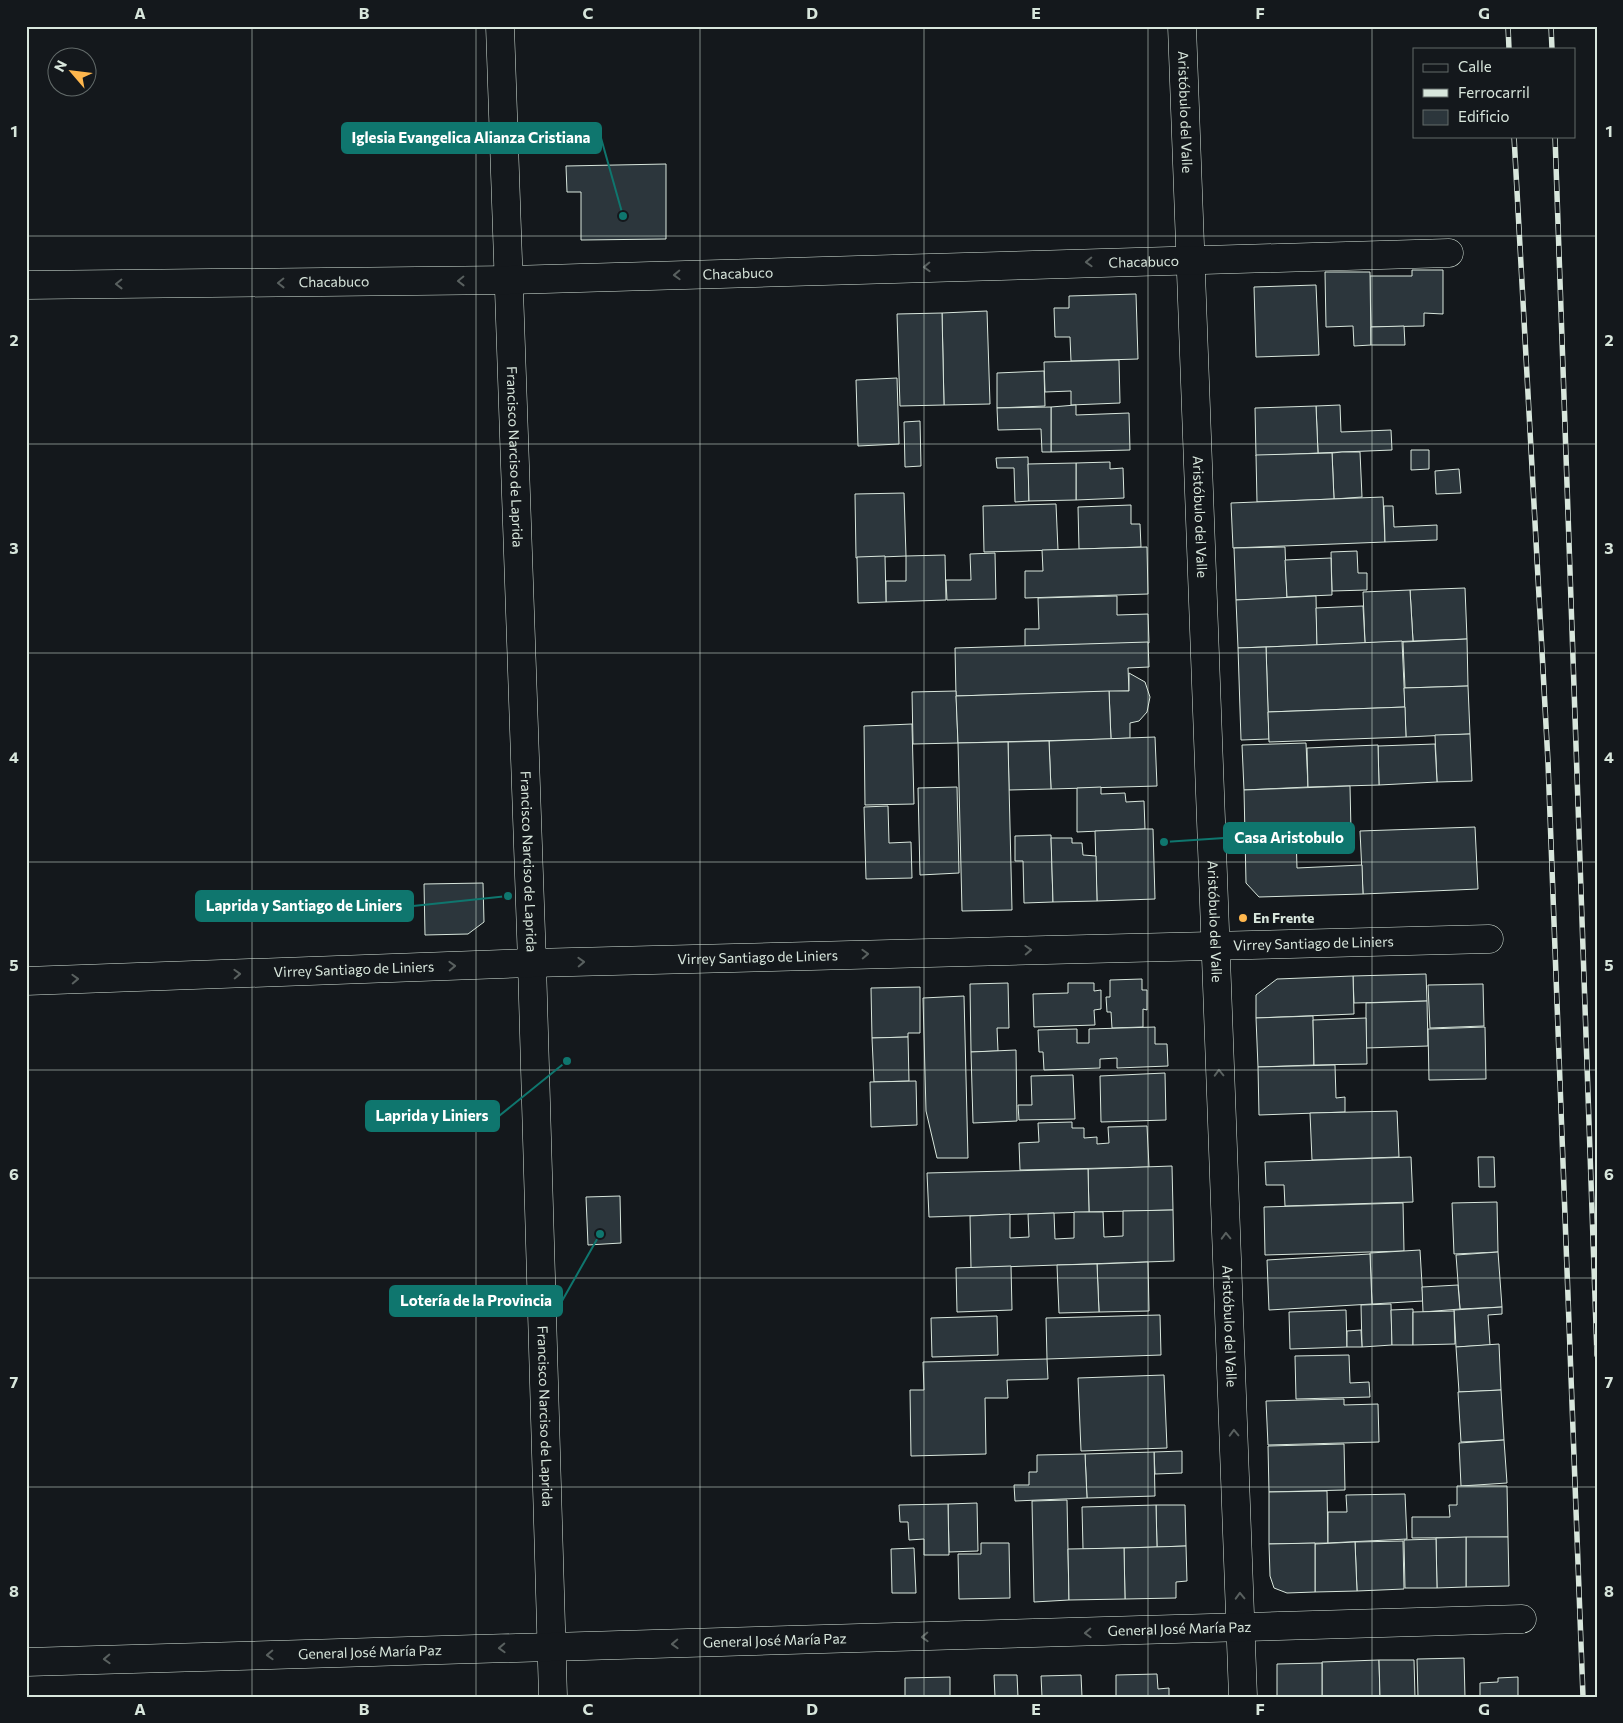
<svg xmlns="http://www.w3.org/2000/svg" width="1623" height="1723" font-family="Commissioner,sans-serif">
	<rect width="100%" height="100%" fill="#14181c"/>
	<g fill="#2c363c" stroke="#d8e6dc">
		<path d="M666,164V239L581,240V192H567L566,166Z"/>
		<path d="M1412,270H1443V314L1424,313V326L1371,327L1370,276H1412Z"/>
		<path d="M1325,272H1370L1371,345L1354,346L1353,326L1326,327Z"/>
		<path d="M1316,285L1319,355L1256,357L1254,287Z"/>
		<path d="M1136,294L1138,359L1071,361L1070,337H1055L1054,308H1069V296Z"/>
		<path d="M987,311L990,404L944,405L942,313Z"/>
		<path d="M942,313L944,405L900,406L897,314Z"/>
		<path d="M1404,326L1405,345H1371V327Z"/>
		<path d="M1119,360L1120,403L1071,405V391L1045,392L1044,362Z"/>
		<path d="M1044,371L1045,406L997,408V373Z"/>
		<path d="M897,378L899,444L858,446L856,380Z"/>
		<path d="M1076,405V415L1129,413L1130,450L1051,452V407Z"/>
		<path d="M1340,405L1341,432L1391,430L1392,450L1318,453L1316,406Z"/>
		<path d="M1316,406L1318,453L1256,456L1255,408Z"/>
		<path d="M1051,407V452H1042L1041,429L998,430L997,408Z"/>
		<path d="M920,421L921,466L905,467L904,422Z"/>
		<path d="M1411,450H1429V469L1411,470Z"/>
		<path d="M1342,452H1360L1362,497L1334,499L1332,453Z"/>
		<path d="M1332,453L1334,499L1257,502L1256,455Z"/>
		<path d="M1028,457L1029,501L1015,502L1014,468H997L996,458Z"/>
		<path d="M1110,462V469L1123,468L1124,498L1076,500V463Z"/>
		<path d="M1076,463V500L1029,501L1028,464Z"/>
		<path d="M1459,469L1461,493L1436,494L1435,471Z"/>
		<path d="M904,493L906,556L856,558L855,494Z"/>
		<path d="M1383,497L1385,542L1233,548L1231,503Z"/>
		<path d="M1056,504L1058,550L984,552L983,506Z"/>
		<path d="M1131,505V524H1140L1141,547L1079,549L1078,507Z"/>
		<path d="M1384,506H1393L1394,527L1437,525V540L1385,542Z"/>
		<path d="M1147,547L1148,594L1025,598V571H1043L1042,550Z"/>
		<path d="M1285,547L1287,598L1236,600L1234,548Z"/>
		<path d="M1357,551L1358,573H1367V590L1332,591L1331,552Z"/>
		<path d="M995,553L996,599L947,600L946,580H971L970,554Z"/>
		<path d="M945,555L946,600L886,602V581H906V556Z"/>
		<path d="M885,556L886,602L858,603L857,557Z"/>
		<path d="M1331,558L1332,595L1287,597L1285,560Z"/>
		<path d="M1465,588L1467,639L1413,641L1410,590Z"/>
		<path d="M1410,590L1413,641L1365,643L1363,592Z"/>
		<path d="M1117,596V615L1148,614L1149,643L1025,646V629H1039L1038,598Z"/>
		<path d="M1316,596L1317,645L1238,648L1236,600Z"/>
		<path d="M1363,606L1365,643L1317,645L1316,608Z"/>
		<path d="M1467,639L1468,686L1405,688L1403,642Z"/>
		<path d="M1402,641L1405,707L1268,712L1266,647Z"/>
		<path d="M1148,642L1149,667L1128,668L1129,691L956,696L955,648Z"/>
		<path d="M1266,647L1269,739L1241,740L1238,648Z"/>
		<path d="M1129,673L1145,682L1150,697L1147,712L1139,721L1130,723V738L1111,739L1109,691H1129Z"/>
		<path d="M1468,686L1470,734L1406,737L1404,688Z"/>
		<path d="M956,691L958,743L913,744L912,692Z"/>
		<path d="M1109,691L1111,739L958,743L956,696Z"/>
		<path d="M1405,707L1406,737L1269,742L1268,712Z"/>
		<path d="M912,724L914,804L865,805L864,726Z"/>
		<path d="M1470,734L1472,781L1437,782L1435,735Z"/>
		<path d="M1155,737L1157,786L1051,789L1049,741Z"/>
		<path d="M1049,741L1051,789L1009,790L1008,742Z"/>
		<path d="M1008,742L1012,910L962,911L958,743Z"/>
		<path d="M1306,743L1308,787L1244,790L1242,745Z"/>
		<path d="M1435,744L1437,782L1379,785L1378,746Z"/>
		<path d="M1378,745L1379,785L1308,787L1307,748Z"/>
		<path d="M1350,786L1351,831L1245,836L1244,790Z"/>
		<path d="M957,787L959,873L920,875L918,788Z"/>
		<path d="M1101,787V794L1125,793L1126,802L1144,801L1145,829L1077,832V788Z"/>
		<path d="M888,806L889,843L911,842L912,878L866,879L864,807Z"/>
		<path d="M1475,827L1478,889L1363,894L1360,831Z"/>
		<path d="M1145,829H1153L1155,899L1097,901L1095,831Z"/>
		<path d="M1296,834L1297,868L1362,865L1363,894L1259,897L1246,883L1245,836Z"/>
		<path d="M1051,835L1053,902L1024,903L1023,861H1015V836Z"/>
		<path d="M1051,838H1072V843H1082L1083,855L1096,856L1097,901L1053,902Z"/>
		<path d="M483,883L484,922L468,934L425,935L424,884Z"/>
		<path d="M1426,974L1427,1001L1354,1003L1353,976Z"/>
		<path d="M1353,976L1354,1014L1256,1018V995L1277,979Z"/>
		<path d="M1142,979V990H1147V1010L1143,1009V1027L1112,1028L1111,1012H1107L1106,997H1110V980Z"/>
		<path d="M1008,983L1009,1028H997L998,1051L971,1052L970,984Z"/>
		<path d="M1068,983H1094V991L1101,990V1009L1094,1010L1095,1025L1034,1027L1033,994L1068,993Z"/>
		<path d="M1483,984L1484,1026L1430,1028L1428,985Z"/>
		<path d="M920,987V1033H908V1037L872,1038L871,988Z"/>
		<path d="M964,996L968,1158H937L926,1111L923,998Z"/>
		<path d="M1427,1001L1428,1046L1366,1048V1003Z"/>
		<path d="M1313,1016L1314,1065L1258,1067L1256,1018Z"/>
		<path d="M1366,1018L1367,1064L1314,1065L1313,1020Z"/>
		<path d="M1155,1027V1044H1167L1168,1066L1117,1068V1058L1100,1059V1068L1044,1070L1043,1052H1039L1038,1030L1077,1029V1043H1089V1029Z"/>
		<path d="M1485,1027L1486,1079L1429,1080L1428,1029Z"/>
		<path d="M908,1037L909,1081L874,1082L872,1038Z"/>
		<path d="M1016,1050L1017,1121L973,1123L971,1052Z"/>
		<path d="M1335,1065L1336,1098L1345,1097V1112L1259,1115L1258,1067Z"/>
		<path d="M1165,1073L1166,1120L1101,1122L1100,1076Z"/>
		<path d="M1073,1075L1075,1119L1019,1120L1018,1105H1032L1031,1076Z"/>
		<path d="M916,1081L917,1125L871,1127L870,1082Z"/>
		<path d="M1397,1111L1399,1157L1312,1160L1310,1113Z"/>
		<path d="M1072,1122V1128H1084V1138L1097,1137V1144L1109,1143L1108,1127L1147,1126L1149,1167L1020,1170L1019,1143L1039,1142L1038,1123Z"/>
		<path d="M1411,1157L1413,1202L1285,1206L1284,1185H1266L1265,1162Z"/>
		<path d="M1478,1157H1494L1495,1187H1479Z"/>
		<path d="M1172,1166L1173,1210L1089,1212L1088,1169Z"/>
		<path d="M1088,1169L1089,1212L929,1217L927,1173Z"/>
		<path d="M620,1196L621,1243L588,1245L586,1197Z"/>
		<path d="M1497,1202L1498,1252L1454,1254L1452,1203Z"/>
		<path d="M1403,1203L1404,1251L1265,1255L1264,1207Z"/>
		<path d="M1173,1210L1174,1261L971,1268L970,1216L1010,1214V1238L1029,1237L1028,1214L1054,1213L1055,1239L1074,1238V1212H1103L1104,1237L1123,1236V1211Z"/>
		<path d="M1420,1250L1423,1301L1372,1304L1370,1253Z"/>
		<path d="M1498,1252L1502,1307L1460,1309L1456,1255Z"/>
		<path d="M1370,1254L1372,1304L1269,1310L1267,1260Z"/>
		<path d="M1148,1262L1149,1311L1099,1312L1097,1264Z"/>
		<path d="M1097,1264L1099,1312L1059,1313L1057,1265Z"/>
		<path d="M1011,1266L1012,1310L957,1312L956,1268Z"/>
		<path d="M1458,1285L1460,1309L1423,1312L1422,1287Z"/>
		<path d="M1391,1304L1392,1345L1362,1347L1361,1305Z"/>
		<path d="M1502,1307V1314L1488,1315L1490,1345L1456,1347L1454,1310Z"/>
		<path d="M1413,1309V1345H1392L1391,1310Z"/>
		<path d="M1346,1310L1347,1347L1290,1349L1289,1312Z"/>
		<path d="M1454,1311L1455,1344L1413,1345V1312Z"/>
		<path d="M1160,1315L1161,1355L1047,1359L1046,1318Z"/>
		<path d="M997,1316L998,1355L932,1357L931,1318Z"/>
		<path d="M1361,1330L1362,1347H1347V1331Z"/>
		<path d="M1499,1344L1501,1390L1459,1392L1456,1347Z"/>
		<path d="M1349,1355L1350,1383L1369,1382L1370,1397L1296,1399L1295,1356Z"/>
		<path d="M1047,1359L1048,1379L1007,1380L1008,1398H985L986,1454L911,1456L910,1390H924L923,1362Z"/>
		<path d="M1164,1375L1167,1448L1081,1451L1078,1378Z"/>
		<path d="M1501,1390L1504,1440L1461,1442L1458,1392Z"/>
		<path d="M1344,1399V1405L1378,1404L1379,1442L1268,1445L1266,1401Z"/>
		<path d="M1504,1440L1507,1483L1461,1486L1459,1443Z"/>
		<path d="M1344,1444L1345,1490L1269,1492L1268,1446Z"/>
		<path d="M1182,1451V1473L1155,1474L1154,1452Z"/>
		<path d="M1154,1452L1155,1496L1087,1498L1085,1454Z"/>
		<path d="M1085,1454L1087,1498L1015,1501L1014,1485H1029V1472H1037V1455Z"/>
		<path d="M1457,1486H1507L1508,1537L1412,1538V1517H1450L1449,1505H1457Z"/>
		<path d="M1327,1491L1328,1543L1269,1544V1492Z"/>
		<path d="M1405,1494L1407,1539L1328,1543V1512H1347L1346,1495Z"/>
		<path d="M1067,1500L1069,1600L1034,1602L1032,1501Z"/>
		<path d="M977,1503L978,1551L949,1552L948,1504Z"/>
		<path d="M948,1504L949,1555H924V1539L909,1540L908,1522H900L899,1505Z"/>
		<path d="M1156,1505H1185L1186,1546L1157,1547Z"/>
		<path d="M1156,1505L1157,1547L1083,1549L1082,1507Z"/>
		<path d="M1466,1537H1508L1509,1586L1466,1587Z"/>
		<path d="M1466,1537V1587L1437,1588L1436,1538Z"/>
		<path d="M1436,1539L1437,1588H1405L1404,1540Z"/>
		<path d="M1403,1541L1404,1589L1357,1591L1355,1542Z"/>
		<path d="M1355,1542L1357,1591L1315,1592V1544Z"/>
		<path d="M981,1543H1009L1010,1598L959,1599L958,1554H981Z"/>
		<path d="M1315,1543V1592L1287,1593L1274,1588L1270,1576L1269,1544Z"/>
		<path d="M1186,1546L1187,1581L1176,1582V1598L1125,1599L1124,1548Z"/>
		<path d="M914,1548L916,1593H892L891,1549Z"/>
		<path d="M1124,1548L1125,1599L1069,1600L1068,1549Z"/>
		<path d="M1464,1658L1465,1697H1418L1417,1659Z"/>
		<path d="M1379,1660L1380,1697H1322V1662Z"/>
		<path d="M1379,1660H1414L1415,1697H1380Z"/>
		<path d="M1322,1663V1697H1277V1664Z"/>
		<path d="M1157,1674L1158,1689L1169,1688V1697H1116V1675Z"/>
		<path d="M994,1675H1017L1018,1697H995Z"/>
		<path d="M1081,1675L1082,1697H1042L1041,1676Z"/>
		<path d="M950,1677V1697H905V1678Z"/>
		<path d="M1518,1677V1697H1480V1683L1498,1682V1678Z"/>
	</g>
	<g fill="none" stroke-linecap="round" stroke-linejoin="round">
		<defs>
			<g id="minor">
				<path id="s1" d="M500,26L532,963L553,1697"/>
				<path id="s2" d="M1182,26L1243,1697"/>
				<path id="s3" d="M26,285L510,280L1449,253"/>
				<path id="s4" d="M26,981L532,963L1489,939"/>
				<path id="s5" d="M26,1662L1522,1619"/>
			</g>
		</defs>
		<use href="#minor" stroke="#d8e6dc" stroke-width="29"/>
		<use href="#minor" stroke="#14181c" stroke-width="28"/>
		<defs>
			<g id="rail">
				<path d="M1508,26L1509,49"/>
				<path d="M1551,26L1552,49"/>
				<path d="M1514,136L1548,762L1583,1697"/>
				<path d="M1555,136L1597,1355"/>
			</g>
		</defs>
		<use href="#rail" stroke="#d8e6dc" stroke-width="5.5"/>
		<use href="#rail" stroke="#14181c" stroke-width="4" stroke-dasharray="11" stroke-linecap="butt"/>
	</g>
	<defs><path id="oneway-chevron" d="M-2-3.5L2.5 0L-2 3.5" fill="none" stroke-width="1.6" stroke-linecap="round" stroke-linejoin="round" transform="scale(1.25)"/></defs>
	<g stroke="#59605f">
		<use href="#oneway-chevron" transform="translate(1089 262) rotate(178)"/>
		<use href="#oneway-chevron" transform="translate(927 267) rotate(178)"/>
		<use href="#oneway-chevron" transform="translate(677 275) rotate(178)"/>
		<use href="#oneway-chevron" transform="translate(461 281) rotate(179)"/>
		<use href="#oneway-chevron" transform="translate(281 283) rotate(179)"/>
		<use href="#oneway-chevron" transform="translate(119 284) rotate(179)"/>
		<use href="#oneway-chevron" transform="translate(1028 950) rotate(-2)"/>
		<use href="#oneway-chevron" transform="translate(865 954) rotate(-2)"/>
		<use href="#oneway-chevron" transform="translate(581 962) rotate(-2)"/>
		<use href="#oneway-chevron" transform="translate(452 966) rotate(-2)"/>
		<use href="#oneway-chevron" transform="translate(237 974) rotate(-2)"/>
		<use href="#oneway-chevron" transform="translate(75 979) rotate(-2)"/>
		<use href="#oneway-chevron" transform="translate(1219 1073) rotate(-92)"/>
		<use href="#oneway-chevron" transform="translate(1226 1236) rotate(-92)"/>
		<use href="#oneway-chevron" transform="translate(1234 1433) rotate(-92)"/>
		<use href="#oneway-chevron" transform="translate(1240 1596) rotate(-92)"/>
		<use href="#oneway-chevron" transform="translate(1088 1633) rotate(178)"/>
		<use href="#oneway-chevron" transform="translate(925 1637) rotate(178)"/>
		<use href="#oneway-chevron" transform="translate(675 1644) rotate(178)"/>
		<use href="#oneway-chevron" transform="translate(502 1648) rotate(178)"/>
		<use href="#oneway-chevron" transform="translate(270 1655) rotate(178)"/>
		<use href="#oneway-chevron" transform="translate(107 1659) rotate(178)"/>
	</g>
	<path fill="none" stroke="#d8e6dc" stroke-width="1" stroke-opacity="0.55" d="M252,26V1697M476,26V1697M700,26V1697M924,26V1697M1148,26V1697M1372,26V1697M26,236H1597M26,444H1597M26,653H1597M26,862H1597M26,1070H1597M26,1278H1597M26,1487H1597"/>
	<circle fill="#ffb74d" stroke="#14181c" stroke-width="2" cx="1243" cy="918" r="5"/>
	<g text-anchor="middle" stroke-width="4" stroke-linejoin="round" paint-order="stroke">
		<g font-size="14" fill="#d8e6dc" stroke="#14181c">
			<text dy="5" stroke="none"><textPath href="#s2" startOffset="86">Aristóbulo del Valle</textPath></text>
			<text dy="5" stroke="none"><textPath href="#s3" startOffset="1118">Chacabuco</textPath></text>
			<text dy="5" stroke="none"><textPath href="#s3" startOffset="712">Chacabuco</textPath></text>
			<text dy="5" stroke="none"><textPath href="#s3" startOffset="308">Chacabuco</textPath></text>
			<text dy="5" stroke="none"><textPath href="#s1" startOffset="431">Francisco Narciso de Laprida</textPath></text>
			<text dy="5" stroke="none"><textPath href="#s2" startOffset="491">Aristóbulo del Valle</textPath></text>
			<text dy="5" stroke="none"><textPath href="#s1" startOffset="836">Francisco Narciso de Laprida</textPath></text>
			<text dy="5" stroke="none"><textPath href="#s2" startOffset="896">Aristóbulo del Valle</textPath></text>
			<text dy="5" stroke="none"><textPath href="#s4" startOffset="1288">Virrey Santiago de Liniers</textPath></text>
			<text dy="5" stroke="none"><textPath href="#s4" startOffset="732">Virrey Santiago de Liniers</textPath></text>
			<text dy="5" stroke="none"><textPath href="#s4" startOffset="328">Virrey Santiago de Liniers</textPath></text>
			<text dy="5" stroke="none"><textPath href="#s2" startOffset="1301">Aristóbulo del Valle</textPath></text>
			<text dy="5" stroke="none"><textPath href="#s1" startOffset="1391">Francisco Narciso de Laprida</textPath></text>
			<text dy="5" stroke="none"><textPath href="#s5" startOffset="1154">General José María Paz</textPath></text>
			<text dy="5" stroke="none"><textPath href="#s5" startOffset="749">General José María Paz</textPath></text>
			<text dy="5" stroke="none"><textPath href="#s5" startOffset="344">General José María Paz</textPath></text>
		</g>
		<g font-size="14" font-weight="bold" fill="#d8e6dc" stroke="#14181c" text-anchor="start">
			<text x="1253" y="923">En Frente</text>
		</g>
	</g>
	<path fill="none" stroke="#0f766e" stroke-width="2" d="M623 216L601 138M1164 842L1224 838M508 896L413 906M567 1061L499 1116M600 1234L562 1301"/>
	<g fill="#0f766e" stroke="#14181c" stroke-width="2">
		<circle cx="623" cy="216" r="5"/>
		<circle cx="1164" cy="842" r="5"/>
		<circle cx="508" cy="896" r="5"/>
		<circle cx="567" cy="1061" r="5"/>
		<circle cx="600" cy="1234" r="5"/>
	</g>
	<g fill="#0f766e" stroke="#0f766e" stroke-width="2">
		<rect x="342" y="123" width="259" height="30" rx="5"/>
		<rect x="1224" y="823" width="130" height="30" rx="5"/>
		<rect x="196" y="891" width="217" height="30" rx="5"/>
		<rect x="366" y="1101" width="133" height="30" rx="5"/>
		<rect x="390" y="1286" width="172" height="30" rx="5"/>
	</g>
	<g font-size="15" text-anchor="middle" font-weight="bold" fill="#fff">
		<text x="471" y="143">Iglesia Evangelica Alianza Cristiana</text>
		<text x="1289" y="843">Casa Aristobulo</text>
		<text x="304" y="911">Laprida y Santiago de Liniers</text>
		<text x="432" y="1121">Laprida y Liniers</text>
		<text x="476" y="1306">Lotería de la Provincia</text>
	</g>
	<rect width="1623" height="1723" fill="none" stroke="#14181c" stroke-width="55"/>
	<rect x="1413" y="48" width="162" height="90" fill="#14181c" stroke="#626a69"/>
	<rect x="1423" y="64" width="25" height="8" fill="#14181c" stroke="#626a69"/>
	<text x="1458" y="72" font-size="15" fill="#d8e6dc">Calle</text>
	<rect x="1423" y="89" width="25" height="8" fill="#d8e6dc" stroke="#626a69"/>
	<text x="1458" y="98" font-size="15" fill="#d8e6dc">Ferrocarril</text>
	<rect x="1423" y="110" width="25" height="15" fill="#2c363c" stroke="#626a69"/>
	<text x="1458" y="122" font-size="15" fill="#d8e6dc">Edificio</text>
	<g transform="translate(72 72) rotate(298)"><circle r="24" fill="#14181c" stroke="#626a69"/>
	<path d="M0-4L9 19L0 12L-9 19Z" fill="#ffb74d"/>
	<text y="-8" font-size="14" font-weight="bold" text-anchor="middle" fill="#d8e6dc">N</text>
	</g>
	<rect x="28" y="28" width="1568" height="1668" fill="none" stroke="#d8e6dc" stroke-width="2"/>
	<g font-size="16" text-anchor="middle" font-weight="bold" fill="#d8e6dc">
		<text x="140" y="19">A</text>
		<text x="364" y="19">B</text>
		<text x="588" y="19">C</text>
		<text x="812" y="19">D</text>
		<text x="1036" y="19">E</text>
		<text x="1260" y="19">F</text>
		<text x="1484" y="19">G</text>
		<text x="14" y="137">1</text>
		<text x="1609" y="137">1</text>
		<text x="14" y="346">2</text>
		<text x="1609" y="346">2</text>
		<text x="14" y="554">3</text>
		<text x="1609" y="554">3</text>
		<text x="14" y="763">4</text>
		<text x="1609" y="763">4</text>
		<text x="14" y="971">5</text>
		<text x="1609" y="971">5</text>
		<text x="14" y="1180">6</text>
		<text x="1609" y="1180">6</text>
		<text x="14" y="1388">7</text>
		<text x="1609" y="1388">7</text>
		<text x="14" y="1597">8</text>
		<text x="1609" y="1597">8</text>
		<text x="140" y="1715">A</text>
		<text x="364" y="1715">B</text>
		<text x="588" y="1715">C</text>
		<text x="812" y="1715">D</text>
		<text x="1036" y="1715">E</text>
		<text x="1260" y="1715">F</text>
		<text x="1484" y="1715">G</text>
	</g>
</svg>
